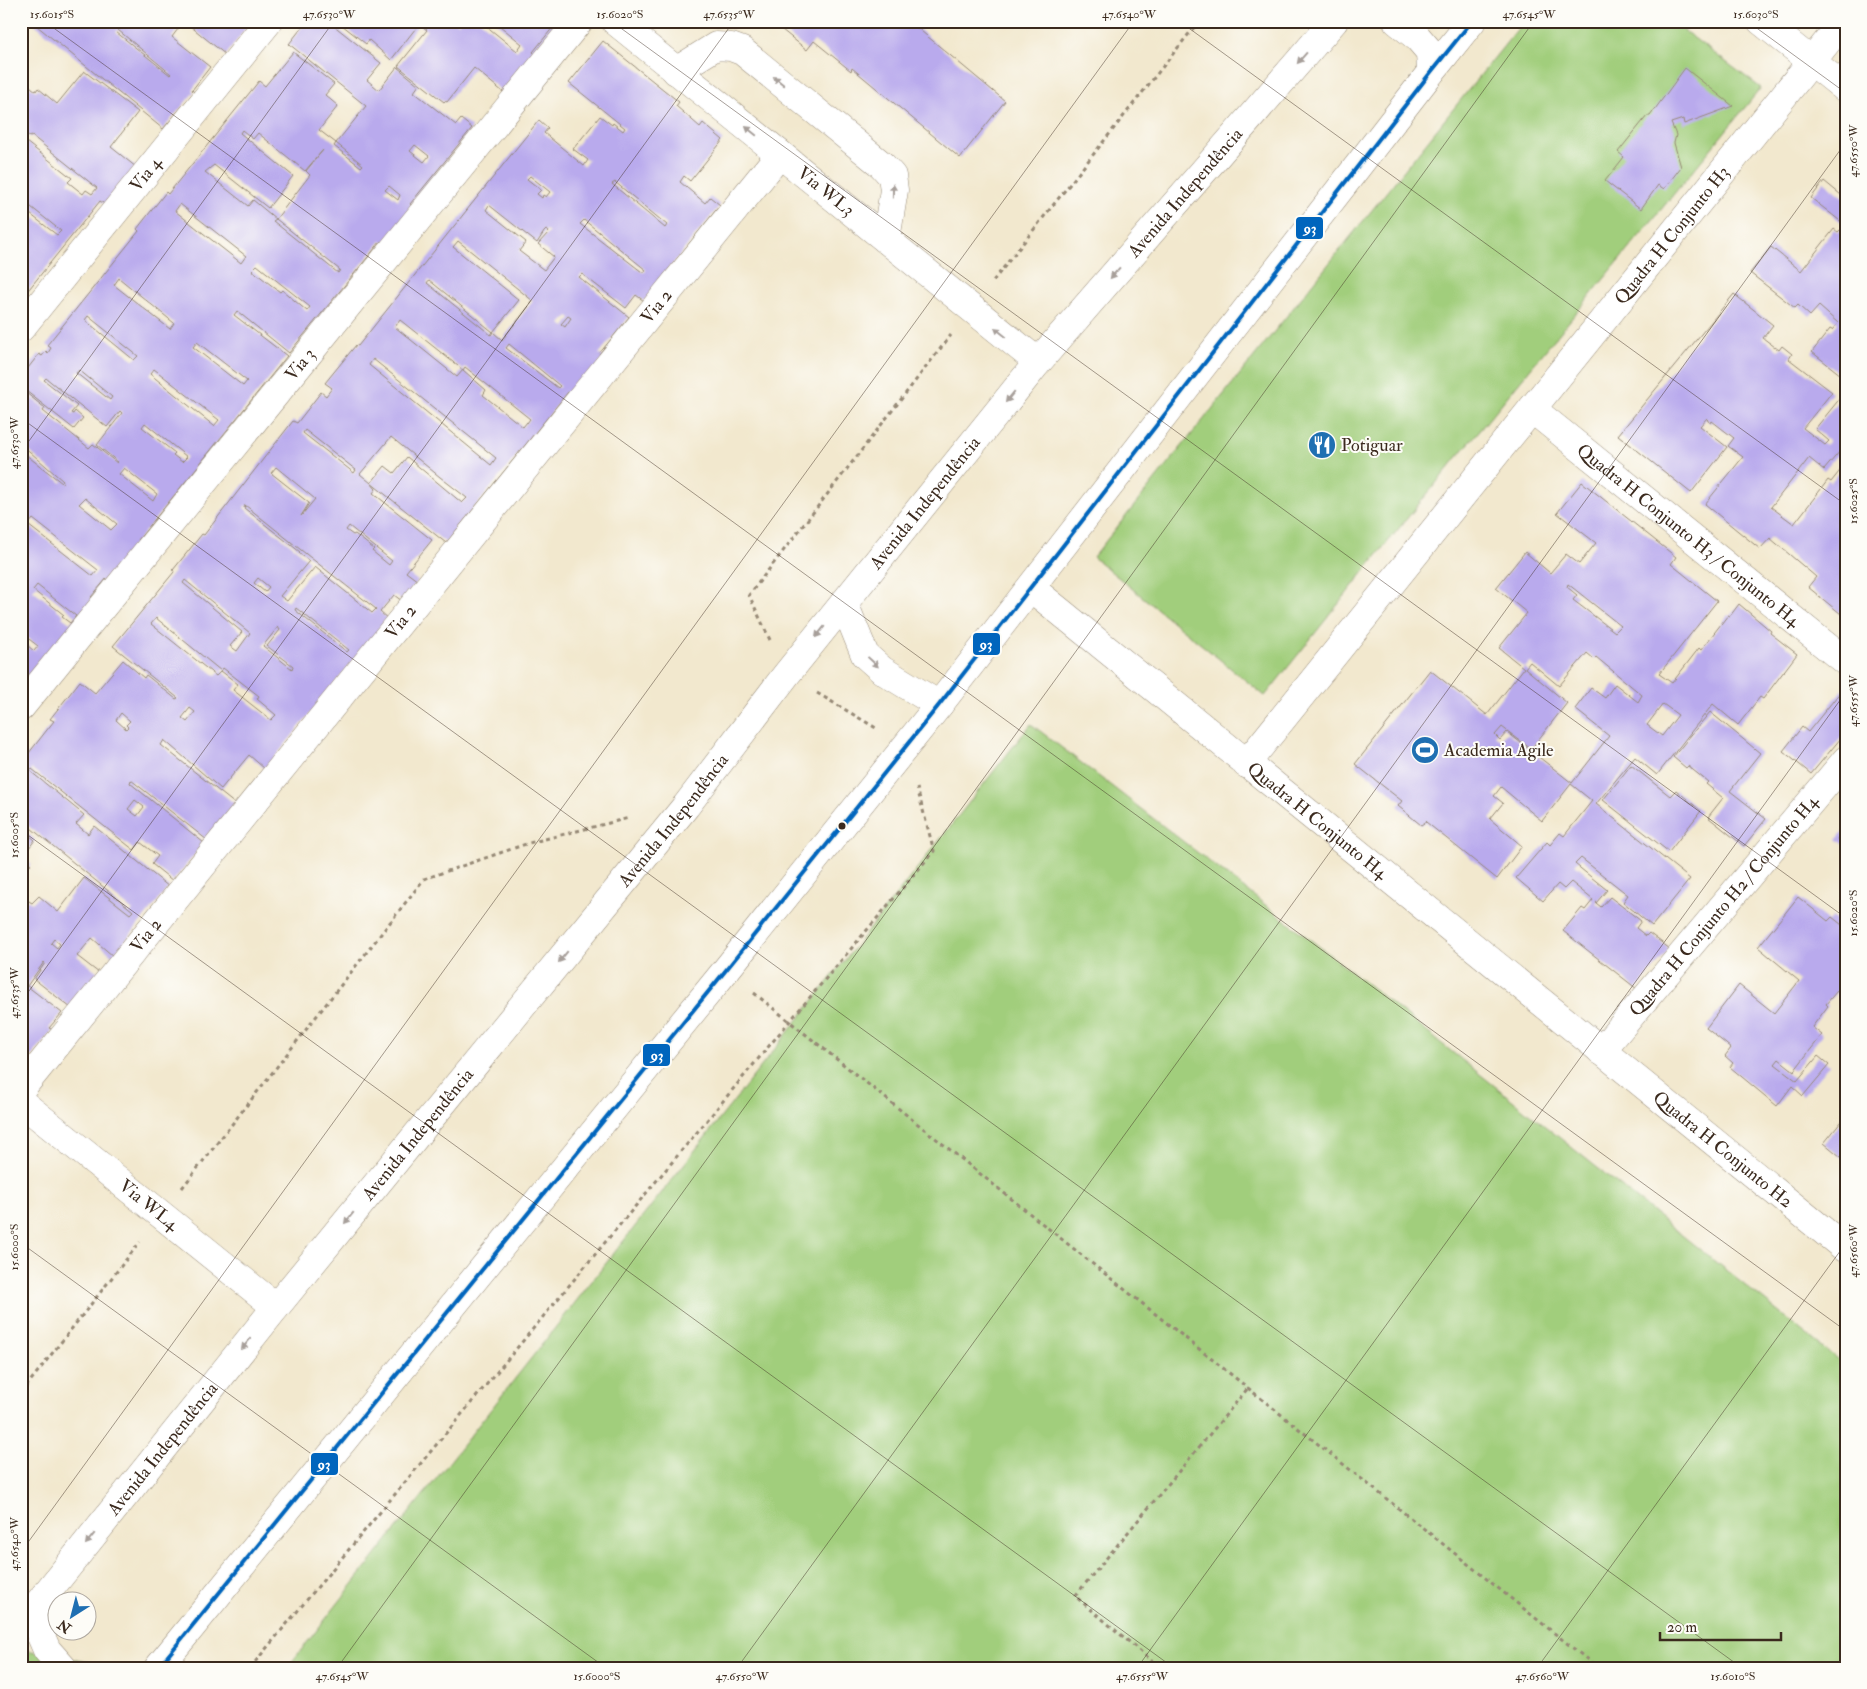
<svg xmlns="http://www.w3.org/2000/svg" width="1867" height="1689" font-family="'IM FELL Double Pica',serif">
	<rect width="100%" height="100%" fill="#fdfcf7"/>
	<filter id="ink" filterUnits="userSpaceOnUse"><feTurbulence type="fractalNoise" baseFrequency=".02" numOctaves="2"/><feDisplacementMap in="SourceGraphic" scale="10" xChannelSelector="R" yChannelSelector="G"/><feConvolveMatrix kernelMatrix="1 2 1 2 8 2 1 2 1" color-interpolation-filters="sRGB"/></filter>
	<filter id="wash" filterUnits="userSpaceOnUse"><feTurbulence type="fractalNoise" baseFrequency=".0096" numOctaves="4" result="noise"/><feDisplacementMap in="SourceGraphic" scale="20" xChannelSelector="R" yChannelSelector="G"/><feGaussianBlur stdDeviation="1.12" result="paint"/><feColorMatrix in="noise" values="0 0 0 0 0 0 0 0 0 0 0 0 0 0 0 0 0 1.4 0 .05"/><feComposite in="paint" operator="in"/></filter>
	<g filter="url(#wash)">
		<rect width="100%" height="100%" fill="#f2e8ce"/>
		<g fill="#a1ce7c" stroke="#6e7c4d">
			<path d="M1524,21H1671L1761,88L1391,538L1265,696L1093,557Z"/>
			<path d="M1031,724L1338,961L1846,1366V1668H287Z"/>
			<path d="M21,1649L118,1668H21Z"/>
		</g>
		<g id="blocks">
			<g fill="#b9aaed" fill-rule="evenodd">
				<path d="M31,21H111L118,26L119,24L116,21H184L172,37L210,67L192,90L194,92L163,129ZM118,30L171,74L170,75L116,32Z"/>
				<path d="M184,21H251L226,55Z"/>
				<path d="M307,21H328L381,63L367,80L379,90L397,67L419,85L414,92L456,125L461,119L472,128L410,204L414,207L384,244L381,241L289,353L237,311L234,315L287,356L138,540L141,542L113,581L107,578L91,597L95,600L21,692V640L34,651L38,646L21,633V451L62,483L63,481L21,444V389L45,408L43,411L89,448L93,444L117,463L118,462L97,445L122,413L120,411L107,427L46,378L44,380L77,406L71,413L73,414L75,411L83,418L74,429L21,387V377L39,354L42,356L46,351L48,353L51,348L47,345L139,231L137,229L166,192L168,194L259,81L265,86L293,52L334,84L325,95L338,106L319,130L336,143L366,106L289,44ZM242,130L253,139L258,133L305,171L323,150L306,171L310,175L276,219L253,200L248,206L205,172L214,165L268,208L293,176L240,133ZM336,143L363,165L361,167L334,146ZM415,145L429,156L424,162L410,151ZM389,186L400,195L398,200L385,190ZM180,204L246,256L241,263L175,211ZM276,219L340,270L338,273L273,221ZM257,265L310,307L307,311L282,290L280,292L252,270ZM119,278L174,323L170,329L114,285ZM88,316L138,356L134,360L85,320ZM197,342L247,381L243,386L193,347ZM154,369L219,420L214,426L150,374ZM79,370L112,397L110,400L76,373ZM145,423L187,457L182,462L173,455L175,453L142,427ZM124,468L157,494L153,501L119,474ZM85,498L117,524L111,530L79,504ZM33,519L98,570L93,576L28,525ZM37,585L76,616L70,623L62,617L64,615L33,590Z"/>
				<path d="M337,21H455L458,24L460,21H480L517,51L522,44L494,21H558L533,52L535,54L503,92L474,68L447,102L445,101L444,102L398,66L427,30L419,24L391,60L369,40L366,44Z"/>
				<path d="M771,21H909L1005,101L960,158L852,68L851,71L814,41L807,50Z"/>
				<path d="M603,41L679,102L676,106L700,127L703,123L723,140L690,181L684,176L680,182L705,203L710,197L720,205L659,281L662,284L644,301L636,295L626,308L582,274L579,277L629,317L599,354L605,358L573,396L568,392L446,543L371,483L376,489L373,493L432,540L406,572L418,581L402,601L394,595L380,612L388,619L265,769L249,755L221,789L164,740L161,745L235,804L207,840L131,780L130,783L204,843L173,881L152,864L158,856L140,842L134,850L32,769L30,771L84,815L76,824L88,834L94,826L169,887L113,956L92,938L77,956L99,973L71,1008L34,979L45,963L44,962L27,986L62,1013L49,1028L53,1030L21,1069V891L26,895L24,898L32,903L39,896L58,912L84,878L130,914L133,911L21,820V763L54,721L50,719L80,681L95,693L123,660L144,678L146,675L176,699L178,698L113,646L174,572L173,570L202,534L204,535L293,421L297,423L321,392L326,396L332,388L325,383L356,345L358,346L539,120L548,128L544,133L584,166L588,160L573,149L600,116L612,125L613,123L623,131L625,128L569,83ZM530,176L550,192L546,197L543,195L542,198L537,194L541,190L527,179ZM615,182L667,225L665,228L612,184ZM489,205L537,243L544,232L546,230L549,232L538,244L554,257L544,270L519,251L526,242L486,210ZM584,220L646,270L645,272H642L580,224ZM458,241L533,301L502,340L493,332L491,335L427,283L429,280L493,332L519,300L453,247ZM568,316L571,318L565,327L561,324ZM400,320L463,370L465,367L530,419L527,423V422L523,427L483,395L486,390L463,370L457,377L395,327ZM509,344L560,386L558,388L506,348ZM373,359L496,458L491,465L369,365ZM305,430L356,470L354,473L303,433ZM391,437L440,477L467,498L462,503L407,457L394,473L385,466L371,483L360,474ZM276,467L315,499L301,516L309,503L271,473ZM245,505L311,558L376,609L372,613L315,567L287,601L280,596L309,561L299,553L300,552L244,508ZM349,526L392,561L389,565L372,551L374,549L355,534L353,535L346,530ZM258,578L269,587L265,592L254,583ZM185,580L250,633L237,651L230,646L242,632L183,583ZM296,608L349,650L347,652L295,610ZM156,618L221,671L216,676L151,624ZM278,627L280,630L267,646L293,666L292,669L263,646ZM223,668L259,696L257,699L276,715L271,720L233,690L238,684L221,671ZM190,708L195,712L187,722L182,718ZM121,713L130,721L126,725L128,727L126,729L116,720ZM135,800L144,807L137,816L128,809ZM54,939L60,944L57,948L51,943Z"/>
				<path d="M1685,68L1733,106L1684,124L1683,119L1671,123L1676,135L1674,143L1681,167L1664,189L1658,185L1641,209L1605,181L1624,157L1618,152L1647,116H1650Z"/>
				<path d="M84,71L138,112L111,147L136,167L106,205L100,201L21,299V207L57,235L61,231L21,199V138L72,178L68,182L83,194L86,190L92,194L97,188L32,136L30,137L21,131V79L36,91L38,88L57,104Z"/>
				<path d="M1824,181L1846,199V222L1844,224L1811,198Z"/>
				<path d="M1834,229L1838,232L1840,230L1846,235V379L1812,352L1830,329L1832,330L1838,323L1819,306L1810,316L1798,305L1795,308L1750,273L1771,247L1801,271Z"/>
				<path d="M1734,294L1773,325L1763,338L1779,350L1782,346L1792,354L1789,359L1832,392L1803,428L1825,445L1829,441L1815,429L1846,391V444L1824,470L1809,458L1771,507L1794,524L1828,480L1831,482L1843,467L1846,469V532L1843,536L1846,538V618L1808,587L1816,577L1770,538L1760,549L1705,504L1743,457L1728,446L1734,438L1712,421L1711,423L1708,421L1707,418L1700,426L1727,447L1691,493L1618,435Z"/>
				<path d="M1582,482L1676,557L1671,564L1717,601L1659,674L1672,683L1699,648L1701,650L1728,615L1730,616L1739,604L1771,631L1770,633L1797,654L1763,699L1760,697L1738,725L1713,704L1657,775L1635,757L1596,804L1690,879L1652,926L1623,902L1628,895L1581,858L1575,864L1607,890L1596,903L1601,907L1610,897L1641,921L1636,928L1646,936L1649,933L1670,949L1637,989L1563,931L1582,908L1585,910L1593,900L1571,882L1564,889L1558,884L1543,901L1516,878L1547,842L1550,845L1560,833L1564,836L1592,801L1571,784L1542,821L1501,787L1494,796L1503,803L1490,819L1522,846L1497,879L1426,822L1427,821L1421,825L1398,806L1402,801L1355,764L1430,670L1487,715L1524,668L1499,648L1527,613L1496,588L1525,552L1550,573L1566,554L1579,564L1596,543L1557,513ZM1568,584L1621,626L1615,632L1573,600L1577,595L1567,587ZM1587,653L1594,659L1596,657L1642,695L1638,702L1615,684L1605,698L1591,688L1575,709L1609,736L1572,783L1507,732L1500,740L1495,735L1502,727L1531,749L1567,703L1525,668L1530,662L1559,686ZM1663,704L1678,715L1662,736L1647,725Z"/>
				<path d="M1842,690L1846,693V732L1811,774L1783,751L1802,727L1808,732Z"/>
				<path d="M1710,712L1760,753L1730,791L1766,819L1744,846L1708,817L1723,798L1706,784L1708,782L1688,766L1686,768L1673,757Z"/>
				<path d="M1631,765L1670,796L1676,790L1701,811L1669,852L1603,800Z"/>
				<path d="M21,828L35,840L22,857L31,864L21,876Z"/>
				<path d="M1846,828V846L1837,839Z"/>
				<path d="M1798,897L1828,921L1832,917L1846,928V996L1845,997L1837,991L1826,1004L1828,1006L1812,1027L1822,1035L1794,1071L1779,1059L1775,1064L1797,1081L1818,1056L1829,1065L1803,1096L1792,1086L1777,1106L1730,1067L1733,1063L1725,1056L1731,1048L1706,1028L1739,985L1774,1013L1799,981L1758,947Z"/>
				<path d="M1846,1116V1161L1824,1143Z"/>
			</g>
		</g>
	</g>
	<g filter="url(#ink)">
		<use href="#blocks" fill-opacity="0" stroke="#968976" stroke-width="1"/>
		<g fill="none" stroke-linecap="round" stroke-linejoin="round">
			<defs>
				<g id="minor">
					<path id="s1" d="M615,21L1038,362"/>
					<path d="M1761,21L1846,89"/>
					<path d="M676,71L716,46L731,47L742,51L882,165L892,176L894,190L886,239"/>
					<path id="s2" d="M21,328L269,21"/>
					<path id="s3" d="M1532,409L1846,662"/>
					<path id="s4" d="M1031,588L1846,1249"/>
					<path id="s5" d="M21,707L579,21"/>
					<path id="s6" d="M1246,764L1844,21"/>
					<path id="s7" d="M1601,1051L1846,760"/>
					<path id="s8" d="M21,1089L780,154"/>
					<path id="s9" d="M21,1102L276,1307"/>
				</g>
				<g id="major">
					<path d="M1397,21L1418,38L1430,52L1431,72"/>
					<path d="M844,603L865,655L882,670L939,705"/>
					<path d="M31,1613L47,1650L63,1668"/>
					<path id="s10" d="M21,1625L276,1307L686,806L786,675L1038,362L1334,21"/>
					<path d="M158,1668L726,970L939,705L1431,72L1472,21"/>
				</g>
			</defs>
			<use href="#minor" stroke="#968976" stroke-width="29"/>
			<use href="#major" stroke="#968976" stroke-width="29"/>
			<g stroke="#968976" stroke-width="3" stroke-dasharray="4 4" stroke-linecap="butt">
				<path d="M993,281L1199,21"/>
				<path d="M770,640L749,595L951,335"/>
				<path d="M817,693L876,728"/>
				<path d="M754,993L1598,1668"/>
				<path d="M182,1188L424,879L529,843L629,818"/>
				<path d="M21,1393L140,1242"/>
				<path d="M250,1668L789,1022L934,851L917,788"/>
				<path d="M1160,1668L1075,1596L1249,1387"/>
			</g>
			<use href="#minor" stroke="#fff" stroke-width="28"/>
			<use href="#major" stroke="#fff" stroke-width="28"/>
			<defs>
				<path id="bus-1" d="M158,1668L726,970L939,705L1431,72L1472,21"/>
			</defs>
			<use href="#bus-1" stroke="#fdfcf7" stroke-width="8"/>
			<use href="#bus-1" stroke="#0065bd" stroke-width="4"/>
		</g>
		<defs><path id="oneway-solid" d="M-6-.8H1V-3.2L6.5 0L1 3.2V.8H-6Z" transform="scale(1.25)"/></defs>
		<g fill="#a79f9a">
			<use href="#oneway-solid" transform="translate(1302 58) rotate(131)"/>
			<use href="#oneway-solid" transform="translate(779 81) rotate(-141)"/>
			<use href="#oneway-solid" transform="translate(751 131) rotate(-141)"/>
			<use href="#oneway-solid" transform="translate(893 191) rotate(-89)"/>
			<use href="#oneway-solid" transform="translate(1115 273) rotate(131)"/>
			<use href="#oneway-solid" transform="translate(1000 332) rotate(-141)"/>
			<use href="#oneway-solid" transform="translate(1010 397) rotate(129)"/>
			<use href="#oneway-solid" transform="translate(820 632) rotate(129)"/>
			<use href="#oneway-solid" transform="translate(873 662) rotate(43)"/>
			<use href="#oneway-solid" transform="translate(563 957) rotate(129)"/>
			<use href="#oneway-solid" transform="translate(349 1218) rotate(129)"/>
			<use href="#oneway-solid" transform="translate(246 1344) rotate(129)"/>
			<use href="#oneway-solid" transform="translate(90 1539) rotate(129)"/>
		</g>
	</g>
	<path fill="none" stroke="#3b2a1e" stroke-width="1" stroke-opacity="0.45" d="M44,21L1846,1331M611,21L1846,918M1179,21L1846,505M1747,21L1846,93M21,418L1742,1668M21,452L334,21M21,830L1174,1668M21,1002L734,21M21,1243L606,1668M21,1552L1134,21M21,1655L38,1668M337,1668L1534,21M737,1668L1846,142M1137,1668L1846,692M1537,1668L1846,1243"/>
	<defs>
		<symbol id="restaurant-disc" viewBox="-11 -11 22 22"><circle r="9.5" fill="#1f6fb2" stroke="#fdfcf7"/><path d="M-5-6h1v4h1v-4h1v4h1v-4h1v5L-1.5 .5V6h-2V.5L-5-1ZM5-6V6H3V1.5H1.5Q1.5-4 5-6Z" fill="#fff"/></symbol>
		<symbol id="stadium-disc" viewBox="-11 -11 22 22"><circle r="9.5" fill="#1f6fb2" stroke="#fdfcf7"/><path d="M0-5a6.5 5 0 1 0 0 10a6.5 5 0 1 0 0-10ZM-3.5-1.8h7v3.6h-7Z" fill="#fff"/></symbol>
	</defs>
	<g fill-rule="evenodd">
		<use href="#restaurant-disc" x="1306" y="429" width="32" height="32"/>
		<use href="#stadium-disc" x="1409" y="734" width="32" height="32"/>
	</g>
	<circle fill="#3b2a1e" stroke="#fdfcf7" stroke-width="2" cx="842" cy="826" r="4.5"/>
	<g text-anchor="middle" stroke-width="4" stroke-linejoin="round" paint-order="stroke">
		<g font-size="18" fill="#3b2a1e" stroke="#fdfcf7">
			<text dy="6" stroke="none"><textPath href="#s2" startOffset="198">Via 4</textPath></text>
			<text dy="6" stroke="none"><textPath href="#s1" startOffset="271">Via WL3</textPath></text>
			<text dy="6" stroke="none"><textPath href="#s10" startOffset="1846">Avenida Independência</textPath></text>
			<text dy="6" stroke="none"><textPath href="#s6" startOffset="679">Quadra H Conjunto H3</textPath></text>
			<text dy="6" stroke="none"><textPath href="#s8" startOffset="1008">Via 2</textPath></text>
			<text dy="6" stroke="none"><textPath href="#s5" startOffset="442">Via 3</textPath></text>
			<text dy="6" stroke="none"><textPath href="#s10" startOffset="1441">Avenida Independência</textPath></text>
			<text dy="6" stroke="none"><textPath href="#s3" startOffset="201">Quadra H Conjunto H3 / Conjunto H4</textPath></text>
			<text dy="6" stroke="none"><textPath href="#s8" startOffset="602">Via 2</textPath></text>
			<text dy="6" stroke="none"><textPath href="#s10" startOffset="1036">Avenida Independência</textPath></text>
			<text dy="6" stroke="none"><textPath href="#s4" startOffset="369">Quadra H Conjunto H4</textPath></text>
			<text dy="6" stroke="none"><textPath href="#s7" startOffset="190">Quadra H Conjunto H2 / Conjunto H4</textPath></text>
			<text dy="6" stroke="none"><textPath href="#s8" startOffset="198">Via 2</textPath></text>
			<text dy="6" stroke="none"><textPath href="#s10" startOffset="631">Avenida Independência</textPath></text>
			<text dy="6" stroke="none"><textPath href="#s4" startOffset="891">Quadra H Conjunto H2</textPath></text>
			<text dy="6" stroke="none"><textPath href="#s9" startOffset="164">Via WL4</textPath></text>
			<text dy="6" stroke="none"><textPath href="#s10" startOffset="226">Avenida Independência</textPath></text>
		</g>
		<g font-size="18" fill="#3b2a1e" stroke="#fdfcf7" text-anchor="start">
			<text x="1341" y="451">Potiguar</text>
			<text x="1444" y="756">Academia Agile</text>
		</g>
	</g>
	<g stroke="#fdfcf7" stroke-width="2">
		<rect x="1295" y="216" width="29" height="24" rx="5" fill="#0065bd"/>
		<rect x="972" y="632" width="29" height="24" rx="5" fill="#0065bd"/>
		<rect x="642" y="1043" width="29" height="24" rx="5" fill="#0065bd"/>
		<rect x="310" y="1452" width="29" height="24" rx="5" fill="#0065bd"/>
	</g>
	<g font-size="14" text-anchor="middle" font-weight="bold" fill="#fff">
		<text x="1310" y="233">93</text>
		<text x="986" y="649">93</text>
		<text x="657" y="1060">93</text>
		<text x="324" y="1469">93</text>
	</g>
	<rect width="1867" height="1689" fill="none" stroke="#fdfcf7" stroke-width="55"/>
	<g transform="translate(72 1616) rotate(216)"><circle r="24" fill="#fdfcf7" stroke="#afa8a0"/>
	<path d="M0-4L9 19L0 12L-9 19Z" fill="#1f6fb2"/>
	<text y="-8" font-size="14" font-weight="bold" text-anchor="middle" fill="#3b2a1e">N</text>
	</g>
	<path d="M1660 1632v8h121v-8" fill="none" stroke="#3b2a1e" stroke-width="2.5"/>
	<text x="1667" y="1632" font-size="15" fill="#3b2a1e" stroke="#fdfcf7" stroke-width="4" paint-order="stroke">20 m</text>
	<rect x="28" y="28" width="1812" height="1634" fill="none" stroke="#3b2a1e" stroke-width="2"/>
	<g font-size="12" text-anchor="middle" fill="#3b2a1e">
		<text x="52" y="18">15.6015°S</text>
		<text x="329" y="18">47.6530°W</text>
		<text x="620" y="18">15.6020°S</text>
		<text x="729" y="18">47.6535°W</text>
		<text x="1129" y="18">47.6540°W</text>
		<text x="1529" y="18">47.6545°W</text>
		<text x="1756" y="18">15.6030°S</text>
		<text transform="translate(1853 151) rotate(-90)" y="4">47.6550°W</text>
		<text transform="translate(14 443) rotate(-90)" y="4">47.6530°W</text>
		<text transform="translate(1853 501) rotate(-90)" y="4">15.6025°S</text>
		<text transform="translate(1853 701) rotate(-90)" y="4">47.6555°W</text>
		<text transform="translate(14 835) rotate(-90)" y="4">15.6005°S</text>
		<text transform="translate(1853 913) rotate(-90)" y="4">15.6020°S</text>
		<text transform="translate(14 993) rotate(-90)" y="4">47.6535°W</text>
		<text transform="translate(14 1247) rotate(-90)" y="4">15.6000°S</text>
		<text transform="translate(1853 1251) rotate(-90)" y="4">47.6560°W</text>
		<text transform="translate(14 1544) rotate(-90)" y="4">47.6540°W</text>
		<text x="342" y="1680">47.6545°W</text>
		<text x="597" y="1680">15.6000°S</text>
		<text x="742" y="1680">47.6550°W</text>
		<text x="1142" y="1680">47.6555°W</text>
		<text x="1542" y="1680">47.6560°W</text>
		<text x="1733" y="1680">15.6010°S</text>
	</g>
</svg>
